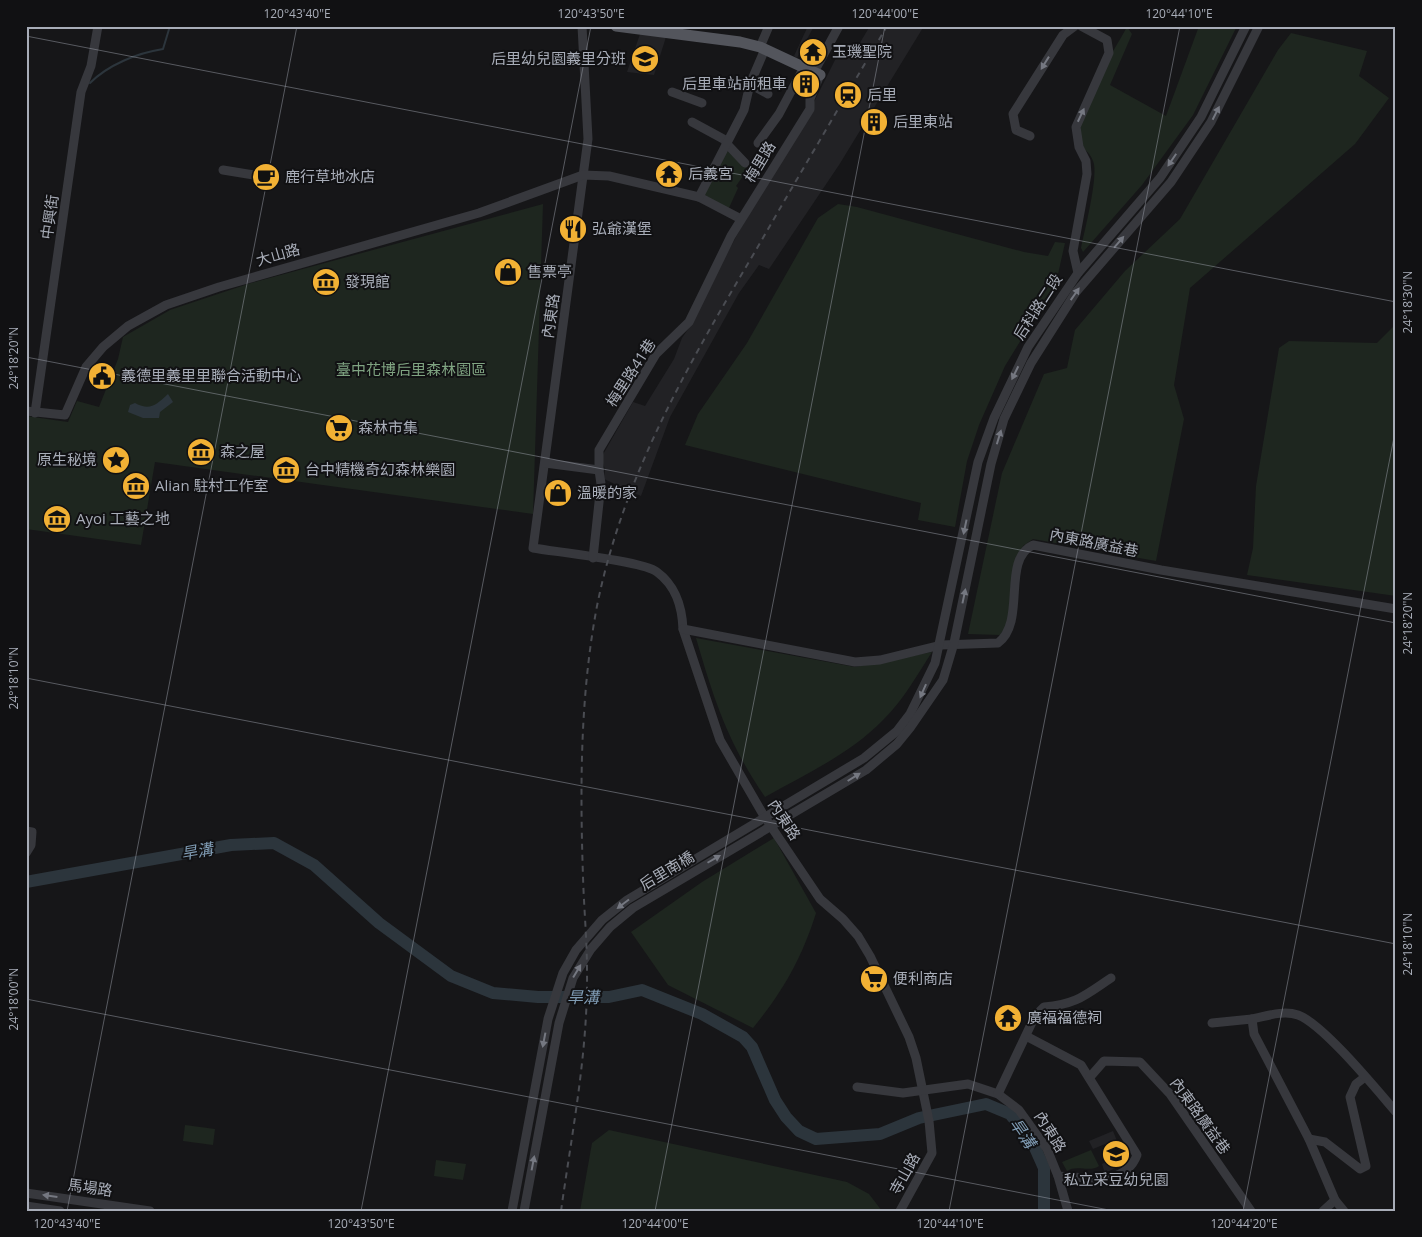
<svg xmlns="http://www.w3.org/2000/svg" width="1422" height="1237" font-family="'Open Sans','Noto Sans TC',sans-serif">
	<rect width="100%" height="100%" fill="#161618"/>
	<g fill="#222225">
		<path d="M808,26H814L797,58L794,56Z"/>
		<path d="M870,26H924L839,165L769,269L759,265L739,293L670,417L641,496L604,479L605,469L601,458L633,402L645,406L674,359L682,338L693,322L709,287L737,235L813,104L839,52L852,56Z"/>
		<path d="M640,34L666,37L654,75L627,72Z"/>
		<path d="M1113,1131L1126,1163L1105,1173L1102,1164L1112,1159L1105,1144L1093,1149L1089,1141Z"/>
	</g>
	<g fill="#1e261f">
		<path d="M1199,26H1237L1193,115L1142,185L1083,252L1081,248C1085,229 1097,182 1094,164C1090,147 1075,151 1079,123C1083,96 1113,53 1127,27L1132,34L1110,85L1166,116Z"/>
		<path d="M1291,33L1367,51L1359,76L1389,98L1355,144L1190,288L1174,385L1184,419L1156,561L1033,539L1023,546L1007,625L1000,635L968,634L1002,473L1044,374L1067,368L1075,330L1125,271L1180,219L1278,50Z"/>
		<path d="M726,150L748,169L736,186L738,188L728,210L703,195Z"/>
		<path d="M543,204L533,514L155,462L141,545L26,529V416L68,422L77,401L99,407L118,359L123,337L170,310L251,283Z"/>
		<path d="M838,204L857,207L1024,252L1048,256L1055,242L1065,243L1056,283L1005,366L979,425L967,461L955,527L918,520L921,503L685,445L698,414L747,343L818,218Z"/>
		<path d="M1396,324V596L1247,575L1253,548L1256,486L1279,348L1289,341L1377,343Z"/>
		<path d="M696,638L855,667L932,652C917,675 903,701 883,720C850,754 806,774 765,797C728,743 714,700 696,638Z"/>
		<path d="M774,838L816,913C802,958 783,991 753,1028L668,985L631,932L702,882Z"/>
		<path d="M185,1125L215,1129L213,1145L183,1141Z"/>
		<path d="M609,1130L847,1182L869,1194L882,1211H580L592,1143Z"/>
		<path d="M1091,1150L1099,1166C1089,1173 1077,1164 1067,1171L1062,1162Z"/>
		<path d="M436,1160L466,1164L463,1180L434,1176Z"/>
	</g>
	<path fill="#2c353c" d="M168,394L173,402L160,412L159,418H143L128,412L130,405L135,403C150,411 156,405 168,394Z"/>
	<g fill="none" stroke-linecap="round" stroke-linejoin="round">
		<path stroke="#2c353c" stroke-width="2" d="M90,83C108,65 137,53 163,49L170,26"/>
		<path stroke="#2c353c" stroke-width="12" d="M26,882L231,845L274,843L314,865L379,923L451,976L493,993L538,997H609L642,990L702,1014L743,1037L752,1047L775,1100L786,1117L799,1131L816,1139L880,1134L919,1118L986,1104L1010,1114L1032,1141L1044,1168V1211"/>
		<g stroke="#37383d" stroke-width="9">
			<path d="M582,26L588,139L533,548C556,552 643,561 657,572C676,586 682,606 683,629L720,740L764,816L820,899L843,919L858,936L870,956L909,1037L916,1058L929,1121L932,1153L900,1211"/>
			<path d="M760,47L769,26"/>
			<path d="M814,72L839,26"/>
			<path d="M750,84L768,94"/>
			<path d="M672,92L702,103"/>
			<path d="M692,122L727,141"/>
			<path d="M1030,136L1016,130L1013,114L1063,35L1075,26"/>
			<path d="M726,143L745,163"/>
			<path d="M758,143L779,114L804,67"/>
			<path d="M223,170L266,177"/>
			<path d="M699,197L741,219"/>
			<path d="M1078,273L1073,251L1087,174L1086,161L1079,147L1076,127L1109,53L1107,40L1081,26"/>
			<path d="M26,411L65,415L86,367L103,347L128,326L166,305L219,287L479,213L583,175L609,176L699,197L744,110L750,84L765,49"/>
			<path d="M35,413L81,92L91,66L98,26"/>
			<path d="M545,463L599,470"/>
			<path d="M593,558L601,484L599,470V450L656,354L689,322L731,236L810,109V99L820,75"/>
			<path d="M683,629L855,662L880,660L941,645L998,643C1027,621 1001,560 1033,545L1161,570L1396,609"/>
			<path d="M26,831L32,832L31,845L26,853"/>
			<path d="M1212,1023L1252,1019"/>
			<path d="M1026,1036L1081,1065L1137,1155C1125,1187 1086,1177 1058,1176"/>
			<path d="M1090,1077L1104,1061L1140,1062L1170,1094L1251,1211"/>
			<path d="M857,1087L903,1093L968,1084L998,1094L1019,1110L1047,1149L1058,1176L1068,1211"/>
			<path d="M998,1094L1035,1016L1044,1007C1077,1004 1084,996 1111,978"/>
			<path d="M1309,1139L1325,1142L1360,1169L1366,1166L1350,1097L1356,1084L1365,1077"/>
			<path d="M26,1193L150,1211"/>
			<path d="M26,1206L60,1211"/>
			<path d="M512,1211L548,1019L563,973L576,950L602,920L627,900L864,758L897,731L910,714L935,663L978,462L994,418L1028,347L1078,273L1160,178L1201,117L1246,26"/>
			<path d="M524,1211L559,1023L573,978L591,949L610,927L633,908L866,770L897,744L910,728L943,680L954,643L991,464L1004,419L1031,363L1076,292L1171,182L1211,122L1259,26"/>
			<path d="M1323,1211L1335,1200"/>
			<path d="M1344,1211L1335,1200L1309,1139L1254,1034L1252,1019C1267,1016 1283,1010 1298,1015C1323,1024 1376,1089 1396,1112"/>
		</g>
		<path stroke="#53555c" stroke-width="11" d="M616,26L740,42L760,47L820,75"/>
		<path stroke="#4a4c52" stroke-width="2" stroke-dasharray="6 5" stroke-linecap="butt" d="M561,1211C572,1132 588,1052 587,972C587,940 584,909 583,877C580,787 580,696 597,606C623,476 689,363 756,250C799,175 843,101 887,26"/>
	</g>
	<defs><path id="oneway-solid" d="M-6-.8H1V-3.2L6.5 0L1 3.2V.8H-6Z" transform="scale(1.25)"/></defs>
	<g fill="#757881">
		<use href="#oneway-solid" transform="translate(1045 63) rotate(122)"/>
		<use href="#oneway-solid" transform="translate(1216 113) rotate(-63)"/>
		<use href="#oneway-solid" transform="translate(1081 115) rotate(-65)"/>
		<use href="#oneway-solid" transform="translate(1172 160) rotate(124)"/>
		<use href="#oneway-solid" transform="translate(1119 242) rotate(-49)"/>
		<use href="#oneway-solid" transform="translate(1075 294) rotate(-55)"/>
		<use href="#oneway-solid" transform="translate(1015 373) rotate(116)"/>
		<use href="#oneway-solid" transform="translate(999 437) rotate(-73)"/>
		<use href="#oneway-solid" transform="translate(965 527) rotate(102)"/>
		<use href="#oneway-solid" transform="translate(964 596) rotate(-78)"/>
		<use href="#oneway-solid" transform="translate(923 691) rotate(114)"/>
		<use href="#oneway-solid" transform="translate(854 777) rotate(-32)"/>
		<use href="#oneway-solid" transform="translate(714 859) rotate(-30)"/>
		<use href="#oneway-solid" transform="translate(623 904) rotate(143)"/>
		<use href="#oneway-solid" transform="translate(577 971) rotate(-59)"/>
		<use href="#oneway-solid" transform="translate(544 1040) rotate(101)"/>
		<use href="#oneway-solid" transform="translate(533 1163) rotate(-79)"/>
		<use href="#oneway-solid" transform="translate(50 1196) rotate(-172)"/>
	</g>
	<path fill="none" stroke="#a8adb8" stroke-width="1" stroke-opacity="0.45" d="M26,36L1396,302M26,357L1396,623M26,678L1396,944M26,999L1114,1211M67,1211L297,26M361,1211L591,26M655,1211L885,26M949,1211L1180,26M1243,1211L1396,427"/>
	<defs>
		<symbol id="temple-disc" viewBox="-11 -11 22 22"><circle r="9.5" fill="#f2b134" stroke="#111113"/><path d="M0-6L5-2H3V0L6.5 2.5H4V6H1.5V3h-3V6H-4V2.5H-6.5L-3 0V-2H-5Z" fill="#111"/></symbol>
		<symbol id="school-disc" viewBox="-11 -11 22 22"><circle r="9.5" fill="#f2b134" stroke="#111113"/><path d="M0-5L7-2L0 1L-7-2ZM-4 1L0 2.5L4 1V4Q0 6-4 4Z" fill="#111"/></symbol>
		<symbol id="building-disc" viewBox="-11 -11 22 22"><circle r="9.5" fill="#f2b134" stroke="#111113"/><path d="M-4-6H4V6H1V3H-1V6H-4ZM-2.5-4.3h1.7v1.8h-1.7ZM.8-4.3h1.7v1.8H.8ZM-2.5-1h1.7V.8h-1.7ZM.8-1h1.7V.8H.8Z" fill="#111"/></symbol>
		<symbol id="station-disc" viewBox="-11 -11 22 22"><circle r="9.5" fill="#f2b134" stroke="#111113"/><path d="M-3-6H3Q5-6 5-4V2Q5 4 3 4L4.5 6H3L1.5 4h-3L-3 6H-4.5L-3 4Q-5 4-5 2V-4Q-5-6-3-6ZM-3.5-4v3h7v-3ZM-3.5 1v1.5H-2V1ZM2 1v1.5H3.5V1Z" fill="#111"/></symbol>
		<symbol id="cafe-disc" viewBox="-11 -11 22 22"><circle r="9.5" fill="#f2b134" stroke="#111113"/><path d="M-5.5-4.5H6V0H3Q3 3.5 0 3.5H-2.5Q-5.5 3.5-5.5 0ZM3-3.2v2h1.7v-2ZM-6 4.5H4V6H-6Z" fill="#111"/></symbol>
		<symbol id="restaurant-disc" viewBox="-11 -11 22 22"><circle r="9.5" fill="#f2b134" stroke="#111113"/><path d="M-5-6h1v4h1v-4h1v4h1v-4h1v5L-1.5 .5V6h-2V.5L-5-1ZM5-6V6H3V1.5H1.5Q1.5-4 5-6Z" fill="#111"/></symbol>
		<symbol id="shop-disc" viewBox="-11 -11 22 22"><circle r="9.5" fill="#f2b134" stroke="#111113"/><path d="M-5-2.5h2.3a2.7 3.5 0 0 1 5.4 0H5L5.5 6h-11ZM-1.5-2.5h3a1.5 2.3 0 0 0-3 0Z" fill="#111"/></symbol>
		<symbol id="museum-disc" viewBox="-11 -11 22 22"><circle r="9.5" fill="#f2b134" stroke="#111113"/><path d="M0-6L6-3V-2H-6V-3ZM-5-1h2V3h-2ZM-1-1h2V3h-2ZM3-1h2V3H3ZM-6 4H6V6H-6Z" fill="#111"/></symbol>
		<symbol id="civic-disc" viewBox="-11 -11 22 22"><circle r="9.5" fill="#f2b134" stroke="#111113"/><path d="M-.6-6.5H3V-4.5H.6V-3L4-1V1h2V6H-6V1h2V-1L-.6-3ZM-1.2 2.5V6h2.4V2.5Z" fill="#111"/></symbol>
		<symbol id="supermarket-disc" viewBox="-11 -11 22 22"><circle r="9.5" fill="#f2b134" stroke="#111113"/><path d="M-6-5.5h2.5l.6 2H6L4.5 2H-2.5L-4.4-4H-6ZM-1.5 3.2a1.3 1.3 0 1 0 .1 0ZM3 3.2a1.3 1.3 0 1 0 .1 0Z" fill="#111"/></symbol>
		<symbol id="sight-disc" viewBox="-11 -11 22 22"><circle r="9.5" fill="#f2b134" stroke="#111113"/><path d="M0-6L1.8-2.2L6-1.7L2.9 1.2L3.7 5.4L0 3.3L-3.7 5.4L-2.9 1.2L-6-1.7L-1.8-2.2Z" fill="#111"/></symbol>
	</defs>
	<g fill-rule="evenodd">
		<use href="#temple-disc" x="797" y="36" width="32" height="32"/>
		<use href="#school-disc" x="629" y="43" width="32" height="32"/>
		<use href="#building-disc" x="790" y="68" width="32" height="32"/>
		<use href="#station-disc" x="832" y="79" width="32" height="32"/>
		<use href="#building-disc" x="858" y="106" width="32" height="32"/>
		<use href="#temple-disc" x="653" y="158" width="32" height="32"/>
		<use href="#cafe-disc" x="250" y="161" width="32" height="32"/>
		<use href="#restaurant-disc" x="557" y="213" width="32" height="32"/>
		<use href="#shop-disc" x="492" y="256" width="32" height="32"/>
		<use href="#museum-disc" x="310" y="266" width="32" height="32"/>
		<use href="#civic-disc" x="86" y="360" width="32" height="32"/>
		<use href="#supermarket-disc" x="323" y="412" width="32" height="32"/>
		<use href="#museum-disc" x="185" y="436" width="32" height="32"/>
		<use href="#sight-disc" x="100" y="444" width="32" height="32"/>
		<use href="#museum-disc" x="270" y="454" width="32" height="32"/>
		<use href="#museum-disc" x="120" y="470" width="32" height="32"/>
		<use href="#shop-disc" x="542" y="477" width="32" height="32"/>
		<use href="#museum-disc" x="41" y="503" width="32" height="32"/>
		<use href="#supermarket-disc" x="858" y="963" width="32" height="32"/>
		<use href="#temple-disc" x="992" y="1002" width="32" height="32"/>
		<use href="#school-disc" x="1100" y="1138" width="32" height="32"/>
	</g>
	<g text-anchor="middle" stroke-width="4" stroke-linejoin="round" paint-order="stroke">
		<g font-size="15" fill="#a8adb8" stroke="#111113" text-anchor="start">
			<text x="832" y="57">玉璣聖院</text>
			<text x="626" y="64" text-anchor="end">后里幼兒園義里分班</text>
			<text x="787" y="89" text-anchor="end">后里車站前租車</text>
			<text x="867" y="100">后里</text>
			<text x="893" y="127">后里東站</text>
			<text x="688" y="179">后義宮</text>
			<text x="285" y="182">鹿行草地冰店</text>
			<text x="592" y="234">弘爺漢堡</text>
			<text x="527" y="277">售票亭</text>
			<text x="345" y="287">發現館</text>
			<text x="121" y="381">義德里義里里聯合活動中心</text>
			<text x="358" y="433">森林市集</text>
			<text x="220" y="457">森之屋</text>
			<text x="97" y="465" text-anchor="end">原生秘境</text>
			<text x="305" y="475">台中精機奇幻森林樂園</text>
			<text x="155" y="491">Alian 駐村工作室</text>
			<text x="577" y="498">溫暖的家</text>
			<text x="76" y="524">Ayoi 工藝之地</text>
			<text x="893" y="984">便利商店</text>
			<text x="1027" y="1023">廣福福德祠</text>
			<text x="1116" y="1185" text-anchor="middle">私立采豆幼兒園</text>
		</g>
		<g font-size="15" fill="#a8adb8" stroke="#111113">
			<text transform="translate(760 162) rotate(-59)" y="5">梅里路</text>
			<text transform="translate(50 217) rotate(-82)" y="5">中興街</text>
			<text transform="translate(278 255) rotate(-16)" y="5">大山路</text>
			<text transform="translate(1038 307) rotate(-57)" y="5">后科路二段</text>
			<text transform="translate(551 316) rotate(-82)" y="5">內東路</text>
			<text transform="translate(631 373) rotate(-57)" y="5">梅里路41巷</text>
			<text transform="translate(1094 543) rotate(11)" y="5">內東路廣益巷</text>
			<text transform="translate(784 820) rotate(57)" y="5">內東路</text>
			<text transform="translate(667 871) rotate(-31)" y="5">后里南橋</text>
			<text transform="translate(1200 1116) rotate(54)" y="5">內東路廣益巷</text>
			<text transform="translate(1050 1132) rotate(58)" y="5">內東路</text>
			<text transform="translate(905 1174) rotate(-61)" y="5">寺山路</text>
			<text transform="translate(90 1188) rotate(8)" y="5">馬場路</text>
		</g>
		<g font-size="15" fill="#7fa381" stroke="#111113">
			<text x="411" y="375">臺中花博后里森林園區</text>
		</g>
		<g font-size="16" font-style="italic" fill="#7f9bb3" stroke="#111113">
			<text transform="translate(197 851) rotate(-10)" y="6">旱溝</text>
			<text x="583" y="1003">旱溝</text>
			<text transform="translate(1023 1133) rotate(55)" y="6">旱溝</text>
		</g>
	</g>
	<rect width="1422" height="1237" fill="none" stroke="#111113" stroke-width="55"/>
	<rect x="28" y="28" width="1366" height="1182" fill="none" stroke="#a8adb8" stroke-width="2"/>
	<g font-size="12" text-anchor="middle" fill="#a8adb8">
		<text x="297" y="18">120°43'40"E</text>
		<text x="591" y="18">120°43'50"E</text>
		<text x="885" y="18">120°44'00"E</text>
		<text x="1179" y="18">120°44'10"E</text>
		<text transform="translate(1408 302) rotate(-90)" y="4">24°18'30"N</text>
		<text transform="translate(14 358) rotate(-90)" y="4">24°18'20"N</text>
		<text transform="translate(1408 623) rotate(-90)" y="4">24°18'20"N</text>
		<text transform="translate(14 678) rotate(-90)" y="4">24°18'10"N</text>
		<text transform="translate(1408 944) rotate(-90)" y="4">24°18'10"N</text>
		<text transform="translate(14 999) rotate(-90)" y="4">24°18'00"N</text>
		<text x="67" y="1228">120°43'40"E</text>
		<text x="361" y="1228">120°43'50"E</text>
		<text x="655" y="1228">120°44'00"E</text>
		<text x="950" y="1228">120°44'10"E</text>
		<text x="1244" y="1228">120°44'20"E</text>
	</g>
</svg>
